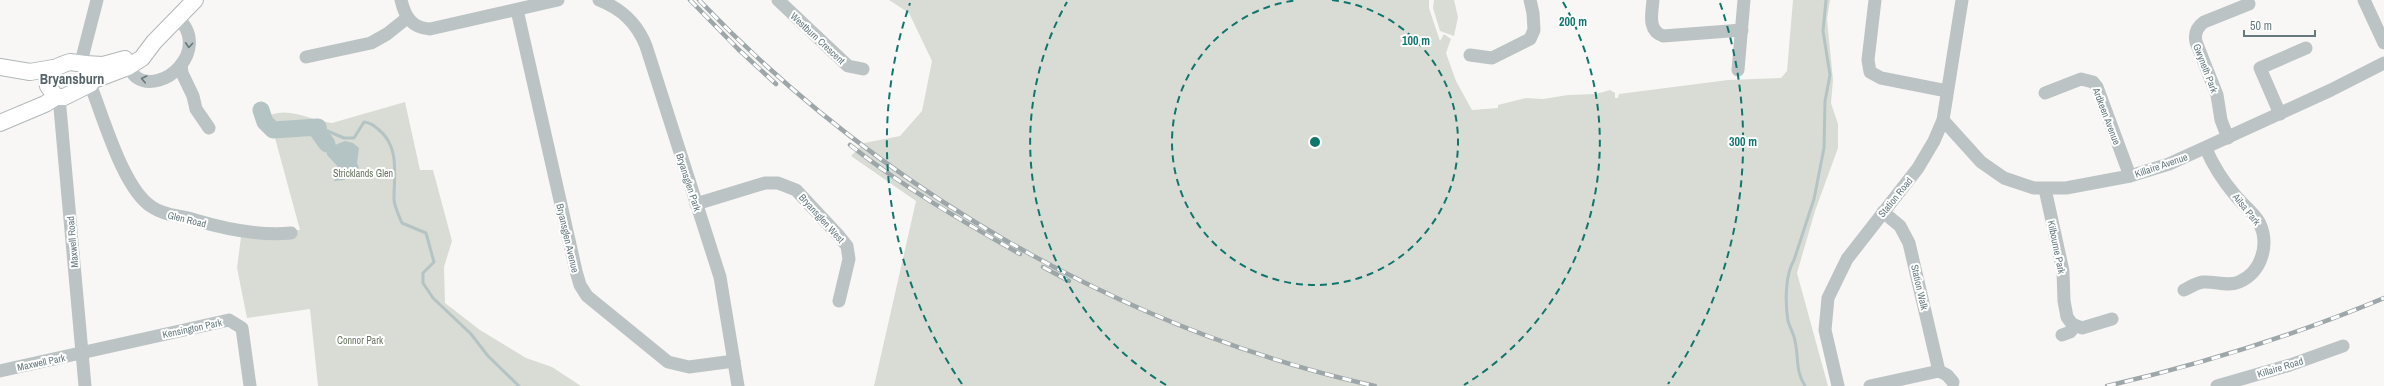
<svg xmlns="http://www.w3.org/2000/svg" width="2384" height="386" font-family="'Archivo Narrow',sans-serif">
	<rect width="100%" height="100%" fill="#f8f7f5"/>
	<g fill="#d9dcd5">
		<path d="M889,0H1429V8L1440,41L1444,34L1451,39L1446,53L1456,81L1472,110L1498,108V105L1526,98L1543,99L1568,95L1596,94L1610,90L1615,93V98H1618L1619,94L1728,80L1781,78L1787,71L1793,0H1830L1827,19L1833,80L1831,103L1838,124V148L1815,211L1797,273L1828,386H874L916,201L851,156L864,143L900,136L922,111L932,61L909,13Z"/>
		<path d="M1434,0H1454L1458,17L1454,36L1440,31L1433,8Z"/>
		<path d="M405,102L420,170H433L452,241L444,267L445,303L480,330L526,358L552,367L581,386H318L310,309L247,318L237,268L242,229L300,230L269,116C289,106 312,121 332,123Z"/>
	</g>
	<path fill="#b4c4c4" d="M345,141L353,143L359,148L357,163L359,168L352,170L356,175L353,177L347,172L345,180L334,181L340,169L327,155V144L335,145Z"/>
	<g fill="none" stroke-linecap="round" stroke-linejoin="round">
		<g stroke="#b4c4c4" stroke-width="3">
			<path d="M318,127L344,138H354L364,122C371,123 373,125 378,129C400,146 394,174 394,199C394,206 399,216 402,223L426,233L434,262L423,273V283L433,298L471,334L488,356L519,386"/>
			<path d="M1805,386C1795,370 1799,358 1795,341C1794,334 1790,328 1788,321C1785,303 1785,275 1794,260L1814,199L1824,148L1825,101L1830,75L1823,31L1826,0"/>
		</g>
		<path stroke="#b4c4c4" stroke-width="17" d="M261,110L265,122L273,130L318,127L319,133L327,144"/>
		<defs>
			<g id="major">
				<path d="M70,62L85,64L89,71L90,84L64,97H56L48,86C46,70 57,66 70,62Z"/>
				<path d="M85,64L103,65L125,59"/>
				<path d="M0,67L30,72L53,68"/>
				<path d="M91,81L128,67L142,58L154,42L195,0"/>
				<path d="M0,123L45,104L56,97"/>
			</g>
		</defs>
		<use href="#major" stroke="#b0b7b9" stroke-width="18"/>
		<g stroke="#bcc3c4" stroke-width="13">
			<path d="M401,0C405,17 412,28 430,29L558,0"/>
			<path d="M599,0C622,9 637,23 646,46L720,277L738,386"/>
			<path d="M778,0L848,66L863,69"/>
			<path d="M1653,0C1652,13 1647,30 1663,36L1742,30"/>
			<path d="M1875,0L1868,60L1870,72L1881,78L1947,91"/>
			<path d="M2364,0L2384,43"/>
			<path d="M517,10L576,271L580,285L587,296L668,362L689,367L734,361"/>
			<path d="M1470,55L1492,58L1530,39L1534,30L1533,13L1530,0"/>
			<path d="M306,57L371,43L387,34L407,18"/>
			<path d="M81,62L97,0"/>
			<path d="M181,65L182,73L193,96L196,109L209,128"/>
			<path d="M128,67C131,70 133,75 136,77C162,96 213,50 177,17"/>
			<path d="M1738,70L1744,0"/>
			<path d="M90,84C103,116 123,189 152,207C165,216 180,215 195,220C225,229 259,236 291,233"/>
			<path d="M2045,93L2081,79L2093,82L2097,87L2130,176"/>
			<path d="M59,97L85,386"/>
			<path d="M2280,114L2260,68L2306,48"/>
			<path d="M1943,120L1981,162L2004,178L2034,188H2066L2130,176L2169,164L2331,90L2384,63"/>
			<path d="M2228,138L2221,120L2217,95L2196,42C2194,33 2197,27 2204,22L2249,4"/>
			<path d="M2045,189L2063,271L2064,301L2067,317L2072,324L2082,328L2112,319"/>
			<path d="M696,204L765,183H778L796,190L839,236L847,246L849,259L839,301"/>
			<path d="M1883,212L1900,226L1909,243L1939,371"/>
			<path d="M2184,290C2190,287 2196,283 2203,282C2216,281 2227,287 2239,282C2262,272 2270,244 2259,222C2253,212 2242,204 2235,195C2223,181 2213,165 2206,149"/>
			<path d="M2062,335L2070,332L2075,326"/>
			<path d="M0,371L229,320L242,328L250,386"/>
			<path d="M1838,386L1825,330L1828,298L1847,259L1918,168L1934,141L1943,120L1962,0"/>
			<path d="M1870,386L1939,371L1947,375L1953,382"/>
			<path d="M2217,386L2290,365L2343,346"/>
		</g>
		<use href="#major" stroke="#fff" stroke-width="16"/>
		<defs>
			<g id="rail">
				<path d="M690,0L738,49L776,84"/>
				<path d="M699,0C877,187 1122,330 1375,386"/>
				<path d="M850,145C903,187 962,221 1020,254"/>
				<path d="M1043,267L1069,281"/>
				<path d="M2107,386C2202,364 2293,336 2384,298"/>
			</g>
		</defs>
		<use href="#rail" stroke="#9da6a9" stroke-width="4.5"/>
		<use href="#rail" stroke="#fff" stroke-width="3" stroke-dasharray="9" stroke-linecap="butt"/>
	</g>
	<defs><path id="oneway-chevron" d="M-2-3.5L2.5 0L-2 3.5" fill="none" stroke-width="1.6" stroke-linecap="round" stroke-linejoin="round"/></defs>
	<g stroke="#65797e">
		<use href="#oneway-chevron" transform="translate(189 45) rotate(94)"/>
		<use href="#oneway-chevron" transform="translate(144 79) rotate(-168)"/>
	</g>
	<g fill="none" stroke="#0f766e" stroke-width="2" stroke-dasharray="7 5">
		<path d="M1332 0A143 143 0 1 1 1298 0"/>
		<path d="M1166 385A285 285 0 0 1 1067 2M1563 2A285 285 0 0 1 1464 385"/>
		<path d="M962 384A428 428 0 0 1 910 3M1720 3A428 428 0 0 1 1668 384"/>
	</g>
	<g text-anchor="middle" stroke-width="4" stroke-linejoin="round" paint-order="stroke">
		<g font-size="10" fill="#65797e" stroke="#fff">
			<text transform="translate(818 38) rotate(43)" y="4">Westburn Crescent</text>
			<text transform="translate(2206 68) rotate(69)" y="4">Gwyneth Park</text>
			<text transform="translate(2107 116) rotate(69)" y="4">Ardkeen Avenue</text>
			<text transform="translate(2161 165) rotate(-19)" y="4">Killaire Avenue</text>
			<text transform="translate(689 182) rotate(72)" y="4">Bryansglen Park</text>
			<text transform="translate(1895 197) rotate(-51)" y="4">Station Road</text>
			<text transform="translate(2247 209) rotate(51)" y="4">Ailsa Park</text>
			<text transform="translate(822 218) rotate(48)" y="4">Bryansglen West</text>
			<text transform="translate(187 219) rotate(14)" y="4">Glen Road</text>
			<text transform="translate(568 238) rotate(77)" y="4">Bryansglen Avenue</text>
			<text transform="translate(72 242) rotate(-95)" y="4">Maxwell Road</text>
			<text transform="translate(2057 247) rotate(78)" y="4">Kilbourne Park</text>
			<text transform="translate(1920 287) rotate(77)" y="4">Station Walk</text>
			<text transform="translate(192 328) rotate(-12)" y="4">Kensington Park</text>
			<text transform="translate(41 362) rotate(-12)" y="4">Maxwell Park</text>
			<text transform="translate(2280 367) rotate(-17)" y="4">Killaire Road</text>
		</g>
		<g font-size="10" fill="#6b7763" stroke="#fff">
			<text x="363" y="177">Stricklands Glen</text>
			<text x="360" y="344">Connor Park</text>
		</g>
		<g font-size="14" font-weight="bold" fill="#56656a" stroke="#fff">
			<text x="72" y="84">Bryansburn</text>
		</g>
	</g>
	<circle cx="1315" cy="142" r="6" fill="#0f766e" stroke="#fff" stroke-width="2"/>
	<g font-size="12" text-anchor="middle" font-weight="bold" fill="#0f766e" stroke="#fff" stroke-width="4" stroke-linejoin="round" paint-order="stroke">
		<text x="1573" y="26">200 m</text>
		<text x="1416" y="45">100 m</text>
		<text x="1743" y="146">300 m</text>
	</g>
	<path d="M2244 30v6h71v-6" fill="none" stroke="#65797e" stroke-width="2"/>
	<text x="2250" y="30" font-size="12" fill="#65797e" stroke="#ffffff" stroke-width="3" paint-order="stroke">50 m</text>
</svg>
